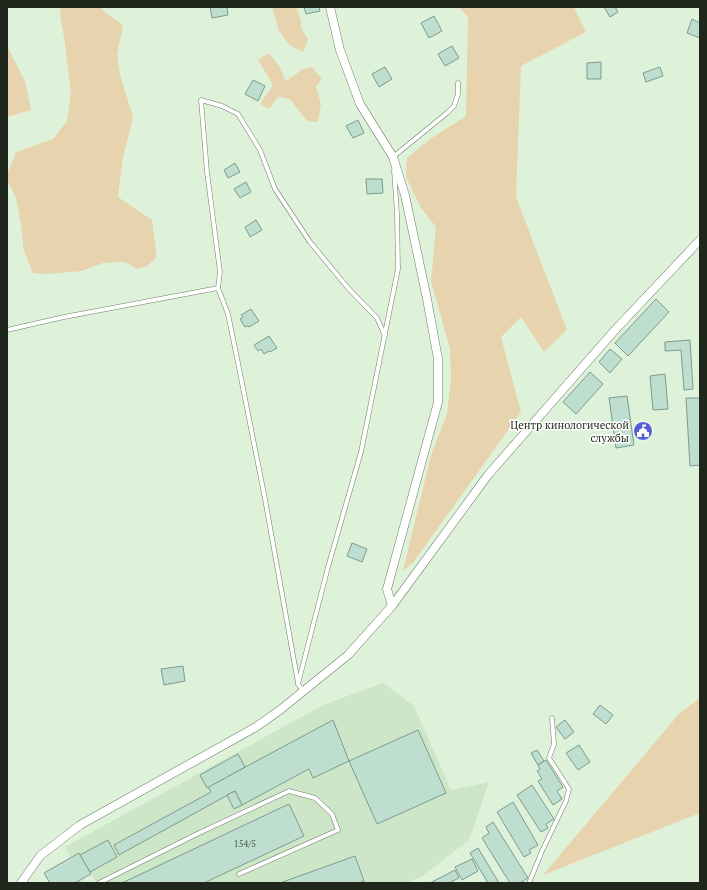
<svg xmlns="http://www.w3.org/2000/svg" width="707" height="890" font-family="'PT Serif',serif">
	<rect width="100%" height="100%" fill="#def2d9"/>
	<path fill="#cde6c8" d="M383,683L414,706L451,790L489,782L469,840L421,877L405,883H96L91,874L75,883H50L44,873L71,858L65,847L323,705Z"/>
	<g fill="#e7d4ae">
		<path d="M61,7H101L106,13L123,25L117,55L120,75L133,117L123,158L118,197L152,220L156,250V258L147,266L137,269L129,264L123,262L103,263L82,271L46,274L33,273L24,251L21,225L16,198L7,180V175L16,152L53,139L67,121L71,94L64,37L60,15Z"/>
		<path d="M272,7H296L301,20V28L308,39L303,52L289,45L279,31Z"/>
		<path d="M459,7H574L586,32L521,66L516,197L567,330L544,352L521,317L501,337L521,412L413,563L403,571L431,455L447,414L451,380L450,349L431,281L436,227L421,208L406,177L407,158L430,139L466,116L468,17Z"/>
		<path d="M7,46L25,81L31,110L7,117Z"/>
		<path d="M269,53L279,66L286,81L303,69L312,67L322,79L316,86L321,104L318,122L307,121L290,99L278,97L269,109L260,104L273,85L258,60Z"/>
		<path d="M700,698V813L543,875L679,714Z"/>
	</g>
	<g fill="#bedfd0" stroke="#7d9b8e">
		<path d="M210,7H227L228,15L212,18Z"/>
		<path d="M304,7H319L320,11L306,14Z"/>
		<path d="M604,7H615L618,12L610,17Z"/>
		<path d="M434,16L442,31L429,38L421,23Z"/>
		<path d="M692,19L700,23V38L687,33Z"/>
		<path d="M452,46L459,58L445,66L438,54Z"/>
		<path d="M601,62V79H587V63Z"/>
		<path d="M385,67L392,79L379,87L372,74Z"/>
		<path d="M660,67L663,76L646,82L643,73Z"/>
		<path d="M253,80L265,86L258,101L245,94Z"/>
		<path d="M358,120L364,133L353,138L346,126Z"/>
		<path d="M235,163L240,172L228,178L224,170Z"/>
		<path d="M366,179H382L383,193L367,194Z"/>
		<path d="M246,182L251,192L240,198L234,189Z"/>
		<path d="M256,220L262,230L250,237L245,227Z"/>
		<path d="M656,299L669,312L628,356L615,343Z"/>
		<path d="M251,309L259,321L249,327L248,326L245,327L240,319L243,317L241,315Z"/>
		<path d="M269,336L277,348L270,352L269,351L264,354L261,349L258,351L254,345Z"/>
		<path d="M690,340L693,389L684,390L681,350L665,351V342Z"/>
		<path d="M610,349L622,359L610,373L599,362Z"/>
		<path d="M590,372L603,384L576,414L563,402Z"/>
		<path d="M665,374L668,409L653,410L650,376Z"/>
		<path d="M627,396L634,445L616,448L609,398Z"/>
		<path d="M686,398H700V465L690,466Z"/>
		<path d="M352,543L367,549L362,562L347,556Z"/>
		<path d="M183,666L185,681L164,685L161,669Z"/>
		<path d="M600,705L613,715L606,724L593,714Z"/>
		<path d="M333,720L349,761L313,778L309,769L242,805L235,791L119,855L114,845L211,792L208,787Z"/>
		<path d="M565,720L574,732L565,739L556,727Z"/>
		<path d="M418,730L446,793L377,824L349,761Z"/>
		<path d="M579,745L590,762L578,770L566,753Z"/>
		<path d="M537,750L544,761L538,765L531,753Z"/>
		<path d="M238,754L245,767L207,788L200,775Z"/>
		<path d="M546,760L563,787L557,791L562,799L553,805L538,781L542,779L537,771L540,769L538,765Z"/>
		<path d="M532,785L554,819L546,824L548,828L541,832L517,795Z"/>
		<path d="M235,791L242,805L234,809L227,795Z"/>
		<path d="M513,802L538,845L529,850L531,853L524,857L497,812Z"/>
		<path d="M289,804L304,836L206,882L207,883H122Z"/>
		<path d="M493,822L528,878L520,883H510L482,838L489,833L486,827Z"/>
		<path d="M108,840L117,857L90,872L80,855Z"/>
		<path d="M478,848L499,883H488L470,853Z"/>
		<path d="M79,853L91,874L75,883H50L44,873Z"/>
		<path d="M355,856L364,881L359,883H280Z"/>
		<path d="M472,859L478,871L462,880L455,867Z"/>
		<path d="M455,870L459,878L449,883H430Z"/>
	</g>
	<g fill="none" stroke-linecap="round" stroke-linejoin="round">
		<defs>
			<g id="service">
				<path d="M393,157L447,113L454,106L458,94V83"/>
				<path d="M218,288L228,314L239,368L265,499L298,683"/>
				<path d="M7,330L64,317L218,288L220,272L207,172L201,100L222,106L238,114L260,150L275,189L310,242L348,288L377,318L385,336"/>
				<path d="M303,691L298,684L328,567L361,452L398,269L397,214L394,170"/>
				<path d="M99,883L197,834L289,791L315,798L332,814L338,830L239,874"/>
				<path d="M529,883L542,851L566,801L569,789L549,758L554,744L552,718"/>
			</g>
			<g id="minor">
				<path d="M330,7L340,50L360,104L393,157L405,195L427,299L438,359V402L387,589L392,606"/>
				<path d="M21,883L40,856L80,825L256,727L280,710L348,655L392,606L488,475L615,330L700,240"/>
			</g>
		</defs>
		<use href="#service" stroke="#6c7e68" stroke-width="5"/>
		<use href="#minor" stroke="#6c7e68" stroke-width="9"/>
		<use href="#service" stroke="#fff" stroke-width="4"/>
		<use href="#minor" stroke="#fff" stroke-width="8"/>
	</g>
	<defs>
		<symbol id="civic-disc" viewBox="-11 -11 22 22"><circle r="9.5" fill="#575ed5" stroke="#fff"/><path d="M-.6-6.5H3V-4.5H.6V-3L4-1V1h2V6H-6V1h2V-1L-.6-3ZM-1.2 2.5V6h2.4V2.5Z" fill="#fff"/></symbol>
	</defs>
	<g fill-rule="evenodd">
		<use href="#civic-disc" x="632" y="420" width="22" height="22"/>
	</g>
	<g text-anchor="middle" stroke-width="3" stroke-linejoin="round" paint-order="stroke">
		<g font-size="9" fill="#47554a">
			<text x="245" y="847">154/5</text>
		</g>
		<g font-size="11" fill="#1f271d" stroke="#fff" text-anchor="end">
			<text x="629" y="429">Центр кинологической<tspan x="629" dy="13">службы</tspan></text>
		</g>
	</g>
	<rect width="707" height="890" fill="none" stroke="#1f271d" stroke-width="16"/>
</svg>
